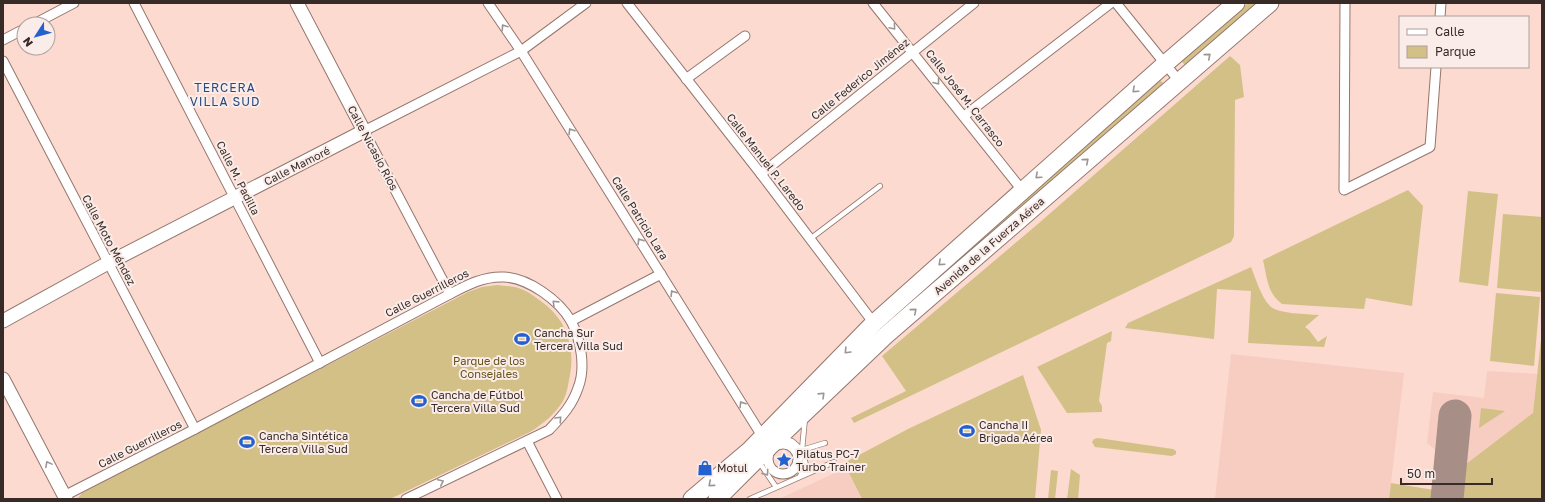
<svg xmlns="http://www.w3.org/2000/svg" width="1545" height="502" font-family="'Golos Text',sans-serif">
	<rect width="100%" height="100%" fill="#fcdacf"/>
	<g fill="#f6cdc0">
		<path d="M1231,354L1404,373L1389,499H1215Z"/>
		<path d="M1487,371L1537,374L1533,413L1462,467L1458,499H1433L1438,452L1427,443L1433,392L1484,398Z"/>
		<path d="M846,467L862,499H779L839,471Z"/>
	</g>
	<g fill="#d3c087">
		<path d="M1248,3H1261L1187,67L1181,61Z"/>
		<path d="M1230,56L1240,65L1244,97L1235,100L1234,236L1231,242L854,423L851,418L906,391L882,356L1039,223Z"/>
		<path d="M1159,79L1165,85L898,317L894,312Z"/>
		<path d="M1408,190L1423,206L1412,306L1366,298L1364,309L1282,304C1267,293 1267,277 1263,260Z"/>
		<path d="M1468,191L1498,194L1488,286L1459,282Z"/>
		<path d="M1503,214L1542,217L1541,292L1497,288Z"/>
		<path d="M1251,267C1256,279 1261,297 1270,306C1278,314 1307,314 1319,315L1305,327L1309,330L1318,342L1327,336L1324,347L1248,343L1251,291L1217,289L1214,339L1125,328L1128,323Z"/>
		<path d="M497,285C505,286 514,286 521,289C528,291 535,297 542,302C568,321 576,349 569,380C568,387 566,395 563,401C555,414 543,424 530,432L390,499H77L82,493L468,292L482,287Z"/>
		<path d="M1496,293L1540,297L1534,366L1490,361Z"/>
		<path d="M1542,330V499H1458L1462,467L1533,413Z"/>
		<path d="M1112,331L1111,341L1107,343L1099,401L1102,406V412L1067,413L1037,367Z"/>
		<path d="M1023,375L1041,430L1035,499H862L844,463L908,429Z"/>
		<path d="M1481,408L1505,411L1479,428Z"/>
		<path d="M1098,438L1173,449L1176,451V454L1172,456L1095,447L1092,442L1094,439Z"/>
		<path d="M1071,469L1080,475L1078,499H1067Z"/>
		<path d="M1051,470L1058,471L1055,499H1048Z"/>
		<path d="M1391,483L1434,490L1433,499H1389Z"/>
	</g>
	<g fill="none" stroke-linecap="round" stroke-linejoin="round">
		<path stroke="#a78e86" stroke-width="33" d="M1447,499L1455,416"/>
		<defs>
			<g id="lane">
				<path d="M810,239L880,186"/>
				<path d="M784,438L792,441L802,450"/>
				<path d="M802,450L825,443"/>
				<path d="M759,462L776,487"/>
				<path d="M800,476L806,465L802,450L805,418"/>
				<path d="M750,499L834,462"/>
			</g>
			<g id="street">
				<path d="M134,3L320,363"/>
				<path d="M488,3L521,51L764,439"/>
				<path d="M627,3L761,174L876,326"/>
				<path d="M873,3L1022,190"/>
				<path d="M1116,3L1179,81"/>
				<path d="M1345,3L1344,190L1430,147L1436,67"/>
				<path d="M1440,17L1441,3"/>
				<path d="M34,24L74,3"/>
				<path d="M3,40L24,29"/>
				<path d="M3,61L195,429"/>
				<path d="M686,79L745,36"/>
				<path d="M964,116L1111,3"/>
				<path d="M761,174L974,3"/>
				<path d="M450,294L364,131L521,51L586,3"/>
				<path d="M571,321L661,274"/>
				<path d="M527,441L557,499"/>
				<circle cx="783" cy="459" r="15"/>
				<path d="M64,496L195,429L450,294C467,285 484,276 504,277C528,278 559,300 571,321C581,340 586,368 578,388C572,406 561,417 549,430L406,499"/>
			</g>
			<g id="secondary">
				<path d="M3,321L108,263L364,131L297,3"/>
				<path d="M3,379L66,499"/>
			</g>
			<g id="highway">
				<path d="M692,499L750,450L874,323L1165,64L1236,3"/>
				<path d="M717,499L780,436L885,336L1270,3"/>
			</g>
		</defs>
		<use href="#lane" stroke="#95766d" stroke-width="6"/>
		<use href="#street" stroke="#95766d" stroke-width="11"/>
		<use href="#secondary" stroke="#95766d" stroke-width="15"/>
		<use href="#highway" stroke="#95766d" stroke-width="19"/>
		<use href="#lane" stroke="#fff" stroke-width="4.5"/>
		<use href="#street" stroke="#fff" stroke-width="9"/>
		<use href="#secondary" stroke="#fff" stroke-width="13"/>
		<use href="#highway" stroke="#fff" stroke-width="17"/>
	</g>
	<defs><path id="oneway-chevron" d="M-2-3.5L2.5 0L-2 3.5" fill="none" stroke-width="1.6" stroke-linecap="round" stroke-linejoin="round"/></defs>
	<g stroke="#9c9593">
		<use href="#oneway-chevron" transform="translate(504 27) rotate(-124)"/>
		<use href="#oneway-chevron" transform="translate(893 27) rotate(50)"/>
		<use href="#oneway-chevron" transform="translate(1208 56) rotate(-41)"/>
		<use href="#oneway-chevron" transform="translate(937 82) rotate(52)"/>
		<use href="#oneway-chevron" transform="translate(1135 90) rotate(138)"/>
		<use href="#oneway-chevron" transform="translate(571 131) rotate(-122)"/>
		<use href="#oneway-chevron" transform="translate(1086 161) rotate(-41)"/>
		<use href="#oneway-chevron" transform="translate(1038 176) rotate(138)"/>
		<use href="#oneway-chevron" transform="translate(640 241) rotate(-122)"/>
		<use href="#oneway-chevron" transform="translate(941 263) rotate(138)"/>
		<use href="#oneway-chevron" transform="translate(673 293) rotate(-122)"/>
		<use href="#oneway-chevron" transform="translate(555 303) rotate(-136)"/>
		<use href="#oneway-chevron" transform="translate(914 311) rotate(-41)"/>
		<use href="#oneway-chevron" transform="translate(847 351) rotate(134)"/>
		<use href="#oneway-chevron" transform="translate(822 395) rotate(-44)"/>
		<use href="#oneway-chevron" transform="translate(742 404) rotate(-122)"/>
		<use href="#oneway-chevron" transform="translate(559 419) rotate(-47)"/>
		<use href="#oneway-chevron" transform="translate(48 464) rotate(-118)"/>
		<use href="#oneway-chevron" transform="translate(766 473) rotate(55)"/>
		<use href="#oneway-chevron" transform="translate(441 482) rotate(-25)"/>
		<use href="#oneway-chevron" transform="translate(711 484) rotate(140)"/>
	</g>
	<defs>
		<symbol id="stadium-bare" viewBox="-9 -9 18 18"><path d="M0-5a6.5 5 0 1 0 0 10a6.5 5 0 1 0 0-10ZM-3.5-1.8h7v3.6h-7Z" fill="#2561ce" stroke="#faece8" stroke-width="2.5" paint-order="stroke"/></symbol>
		<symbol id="sight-bare" viewBox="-9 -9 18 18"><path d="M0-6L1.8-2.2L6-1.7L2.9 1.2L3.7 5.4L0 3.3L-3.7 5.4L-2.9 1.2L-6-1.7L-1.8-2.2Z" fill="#2561ce" stroke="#faece8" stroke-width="2.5" paint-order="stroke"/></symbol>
		<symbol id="shop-bare" viewBox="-9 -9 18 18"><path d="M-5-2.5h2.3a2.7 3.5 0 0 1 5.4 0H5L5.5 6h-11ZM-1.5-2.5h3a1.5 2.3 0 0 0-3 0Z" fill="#2561ce" stroke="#faece8" stroke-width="2.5" paint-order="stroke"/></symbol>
	</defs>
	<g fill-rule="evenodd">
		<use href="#stadium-bare" x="511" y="328" width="22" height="22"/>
		<use href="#stadium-bare" x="408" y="390" width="22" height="22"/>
		<use href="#stadium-bare" x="956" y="420" width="22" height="22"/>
		<use href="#stadium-bare" x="236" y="431" width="22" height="22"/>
		<use href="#sight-bare" x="773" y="449" width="22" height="22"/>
		<use href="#shop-bare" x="694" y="457" width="22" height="22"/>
	</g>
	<g text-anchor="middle" stroke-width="4" stroke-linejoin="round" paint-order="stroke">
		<g font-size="11" fill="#382b27" stroke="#faece8">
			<text transform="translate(860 79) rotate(-39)" y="4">Calle Federico Jiménez</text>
			<text transform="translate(965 98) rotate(52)" y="4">Calle José M. Carrasco</text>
			<text transform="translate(373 148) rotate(62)" y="4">Calle Nicasio Ríos</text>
			<text transform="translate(766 162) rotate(52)" y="4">Calle Manuel P. Laredo</text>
			<text transform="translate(297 166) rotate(-27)" y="4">Calle Mamoré</text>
			<text transform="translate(238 178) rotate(63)" y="4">Calle M. Padilla</text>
			<text transform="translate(640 218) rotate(58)" y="4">Calle Patricio Lara</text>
			<text transform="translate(109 240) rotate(62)" y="4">Calle Moto Méndez</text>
			<text transform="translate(989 246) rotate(-41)" y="4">Avenida de la Fuerza Aérea</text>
			<text transform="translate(427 293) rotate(-27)" y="4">Calle Guerrilleros</text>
			<text transform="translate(140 444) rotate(-27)" y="4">Calle Guerrilleros</text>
		</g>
		<g font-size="11" fill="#382b27" stroke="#faece8" text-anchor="start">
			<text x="534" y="337">Cancha Sur<tspan x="534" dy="13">Tercera Villa Sud</tspan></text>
			<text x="431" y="399">Cancha de Fútbol<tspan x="431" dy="13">Tercera Villa Sud</tspan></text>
			<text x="979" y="429">Cancha II<tspan x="979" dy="13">Brigada Aérea</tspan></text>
			<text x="259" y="440">Cancha Sintética<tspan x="259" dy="13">Tercera Villa Sud</tspan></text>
			<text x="796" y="458">Pilatus PC-7<tspan x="796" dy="13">Turbo Trainer</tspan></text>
			<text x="717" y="472">Motul</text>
		</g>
		<g font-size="11" fill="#635218" stroke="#faece8">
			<text x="489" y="365">Parque de los<tspan x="489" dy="13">Consejales</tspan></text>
		</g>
		<g font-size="12" letter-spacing="1" fill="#2a4980" stroke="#faece8">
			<text x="225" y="92">TERCERA<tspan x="225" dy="14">VILLA SUD</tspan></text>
		</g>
	</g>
	<rect width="1545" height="502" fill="none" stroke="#382b27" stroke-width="8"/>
	<rect x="1399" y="16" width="130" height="52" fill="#faece8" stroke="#ac9f9b"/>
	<rect x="1407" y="29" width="20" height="6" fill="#ffffff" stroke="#ac9f9b"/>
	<text x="1435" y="36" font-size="12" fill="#382b27">Calle</text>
	<rect x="1407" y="46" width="20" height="12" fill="#d3c087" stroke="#ac9f9b"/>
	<text x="1435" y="56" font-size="12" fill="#382b27">Parque</text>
	<g transform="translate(36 36) rotate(234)"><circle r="19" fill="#faece8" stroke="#ac9f9b"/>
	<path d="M0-3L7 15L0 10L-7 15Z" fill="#2561ce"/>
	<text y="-6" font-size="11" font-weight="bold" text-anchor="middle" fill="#382b27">N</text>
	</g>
	<path d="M1401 478v6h91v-6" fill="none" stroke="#382b27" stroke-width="2"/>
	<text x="1407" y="478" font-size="12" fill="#382b27" stroke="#faece8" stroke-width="3" paint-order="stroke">50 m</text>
</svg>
